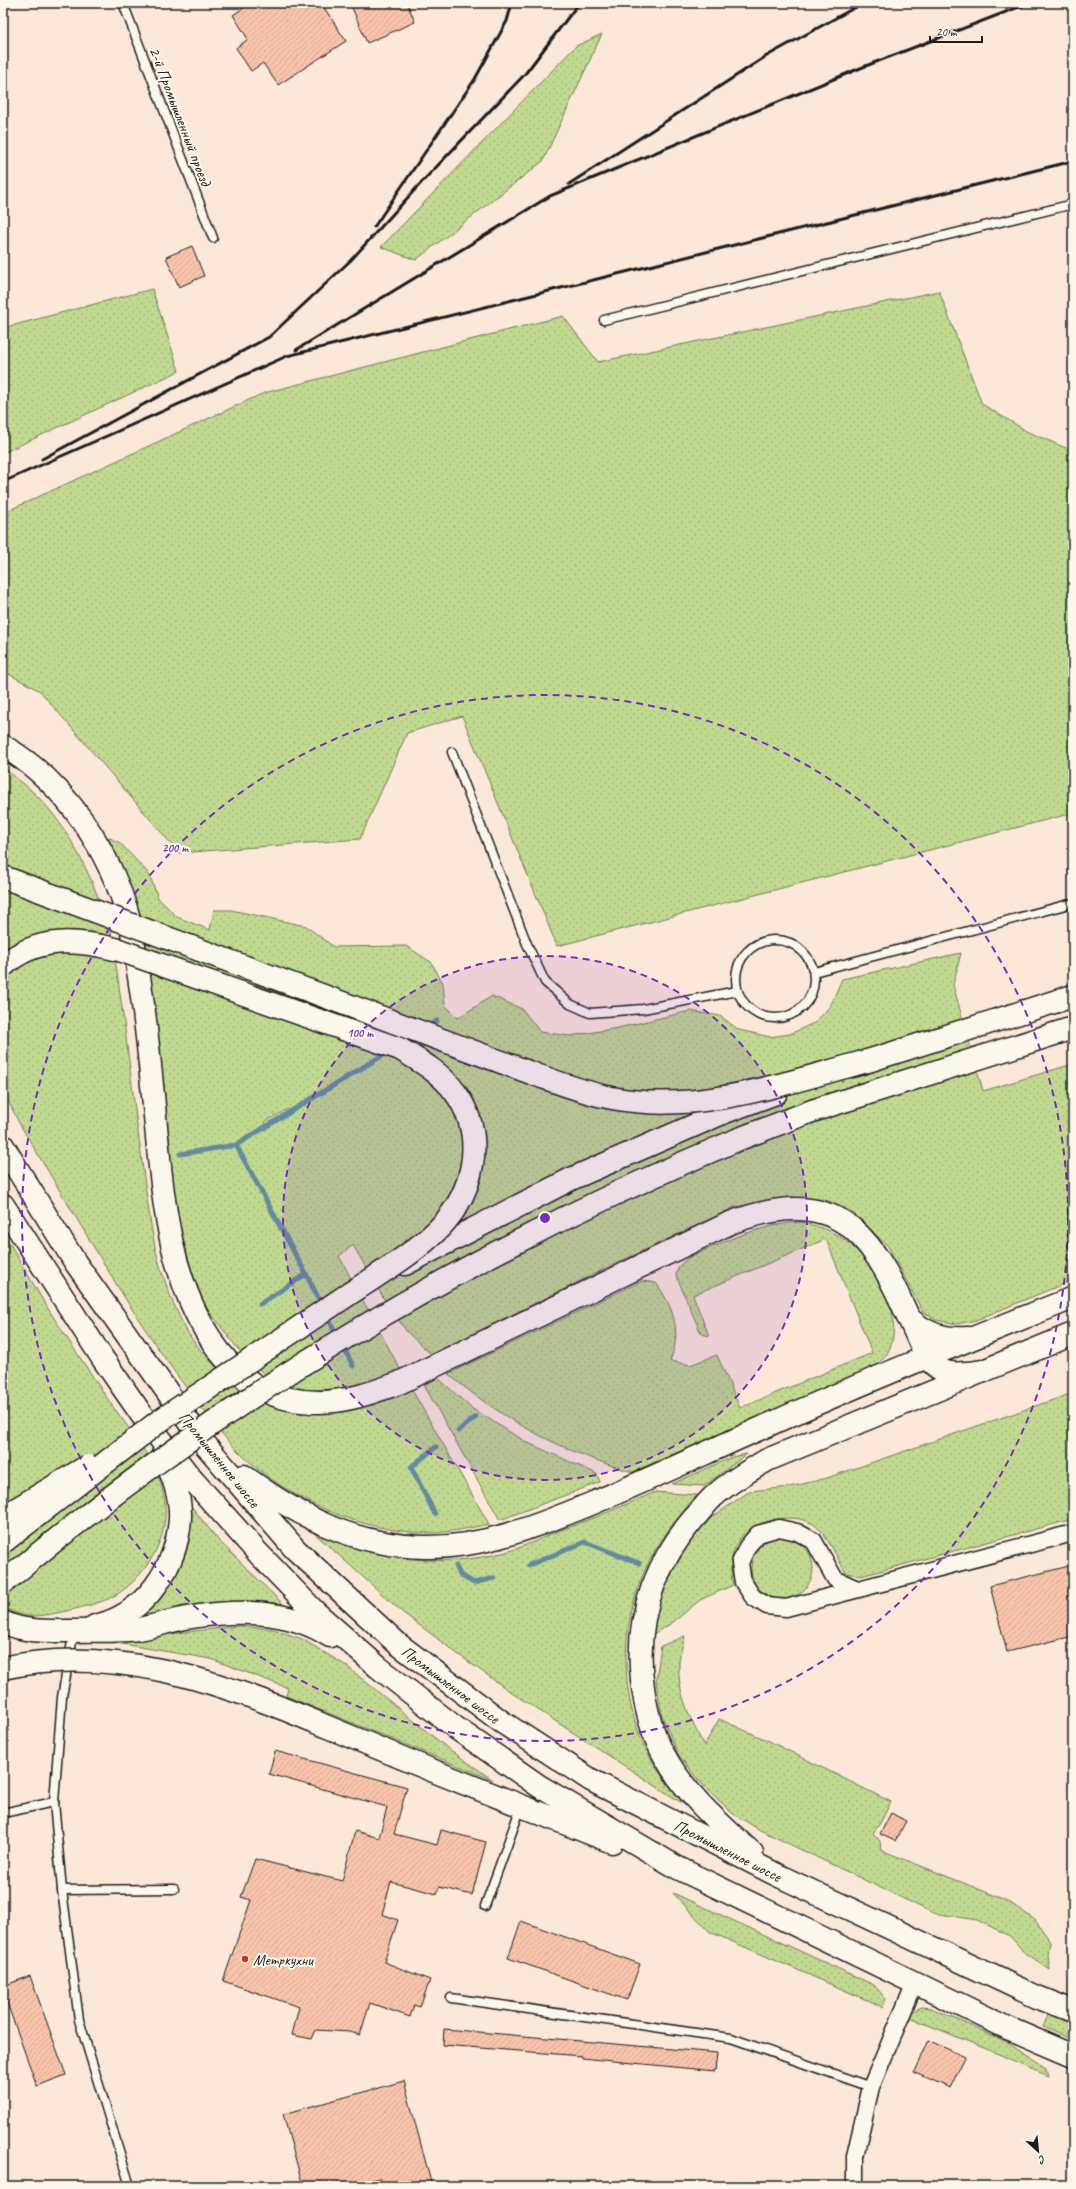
<svg xmlns="http://www.w3.org/2000/svg" width="1076" height="2189" font-family="Caveat,sans-serif">
	<defs>
		<pattern id="grass-dots" width="8" height="8" patternUnits="userSpaceOnUse"><rect width="8" height="8" fill="#c1d990"/><path d="M2 2h.1M6 6h.1" fill="none" stroke="#a5ba7c" stroke-width="1.8" stroke-linecap="round"/></pattern>
		<pattern id="building-hatch" width="6" height="6" patternUnits="userSpaceOnUse"><rect width="6" height="6" fill="#fac4ac"/><path d="M-1 1l2-2M0 6l6-6M5 7l2-2" fill="none" stroke="#d6a893"/></pattern>
	</defs>
	<rect width="100%" height="100%" fill="#fbe8d9"/>
	<filter id="ink" filterUnits="userSpaceOnUse"><feTurbulence type="fractalNoise" baseFrequency=".025" numOctaves="2"/><feDisplacementMap in="SourceGraphic" scale="8" xChannelSelector="R" yChannelSelector="G"/><feConvolveMatrix kernelMatrix="1 2 1 2 8 2 1 2 1" color-interpolation-filters="sRGB"/></filter>
	<g filter="url(#ink)">
		<g fill="url(#grass-dots)" stroke="#6e7a56" fill-rule="evenodd">
			<path d="M602,34L543,161L416,260L381,247L576,46Z"/>
			<path d="M152,289L179,371L3,453V328Z"/>
			<path d="M939,291L982,404L1028,432L1073,451V813L557,946L462,716L407,733L360,839L179,853L40,691L3,671V513L264,393L563,316L598,362Z"/>
			<path d="M3,767C13,776 24,783 34,793C72,829 94,883 111,932C121,996 129,1060 137,1125C143,1165 147,1207 155,1247C161,1274 178,1321 195,1343C225,1382 274,1417 325,1413C355,1412 385,1400 412,1390L489,1524C469,1528 449,1533 429,1533C361,1532 290,1501 241,1454C225,1439 212,1421 198,1403C169,1366 143,1327 118,1287C85,1232 52,1178 19,1123L3,1090V991L10,983L3,978Z"/>
			<path d="M108,837L120,843L149,874L158,898L177,917L210,930L214,910H231L306,926L334,947L406,946L431,962L443,983L445,1005L458,1018L492,996L522,1009L540,1032L570,1036L618,1028L690,1011L720,1016L739,1030L770,1037L790,1034L816,1022L830,1006L842,979L961,953L953,985L983,1091L1073,1064V1280L976,1320L957,1324L936,1320L923,1312L888,1246L854,1215L829,1201L791,1197L735,1207L590,1276L432,1355L407,1332L384,1299L353,1245L339,1256L400,1369L386,1377L359,1386L333,1390H305L262,1372L238,1349L205,1306L191,1268L179,1227L130,888ZM288,1109L291,1114L268,1127L265,1122Z"/>
			<path d="M800,1222C813,1225 825,1228 837,1235C871,1255 908,1313 888,1352C883,1362 872,1368 863,1374L632,1472C561,1451 505,1421 448,1374L642,1281L656,1283C674,1308 682,1332 670,1361L690,1365L717,1355L740,1408L872,1353L826,1239L693,1295L709,1336L702,1334L699,1329L676,1275L679,1266L688,1258C724,1241 759,1225 800,1222Z"/>
			<path d="M3,1232C25,1269 45,1306 69,1341C83,1362 97,1383 111,1404C146,1452 186,1495 153,1556C142,1574 128,1590 108,1599C95,1605 42,1618 29,1616C20,1615 11,1611 3,1607Z"/>
			<path d="M438,1378L471,1408L526,1442L597,1474L600,1482L500,1520L424,1385Z"/>
			<path d="M1073,1393V1519L861,1576L846,1573C838,1560 826,1532 813,1524C803,1518 789,1517 778,1519C741,1525 725,1549 733,1585L700,1600L672,1623L653,1634L658,1607L673,1571L689,1544L711,1518L750,1491L790,1487L827,1478Z"/>
			<path d="M747,1454L704,1486L672,1484L732,1457Z"/>
			<path d="M655,1492L697,1495C677,1518 657,1542 645,1570C618,1630 619,1707 654,1764C663,1779 674,1792 685,1805L515,1695L459,1655L402,1612L314,1533C377,1559 438,1569 506,1552C521,1548 537,1540 551,1534C586,1521 621,1507 655,1492Z"/>
			<path d="M191,1506L218,1540L283,1604L244,1601L206,1604L126,1622C142,1606 161,1591 175,1574C190,1555 191,1528 191,1506Z"/>
			<circle cx="782" cy="1568" r="31"/>
			<path d="M239,1626L273,1629L302,1639L345,1665L446,1747L493,1780L286,1696L288,1688L211,1659L104,1641Z"/>
			<path d="M685,1636C683,1645 679,1655 679,1664C677,1693 691,1720 704,1746L719,1719L769,1741L891,1802L879,1825L873,1833L880,1841L881,1850L1006,1900L1035,1920L1050,1941L1048,1955L1050,1970L1023,1951L1010,1936L977,1920L933,1913L760,1830L732,1813L698,1780L678,1754L662,1716L656,1681L661,1646Z"/>
			<path d="M673,1893L874,1985L886,1999L883,2007L710,1932Z"/>
			<path d="M921,2007L931,2008L1005,2041L1047,2068L1049,2075L909,2017L912,2012Z"/>
			<path d="M1049,2013L1073,2025V2040L1043,2027Z"/>
		</g>
		<g fill="none" stroke-linecap="round" stroke-linejoin="round">
			<g stroke="#628c9d" stroke-width="5">
				<path d="M427,1027L437,1021"/>
				<path d="M236,1145L306,1274L260,1304"/>
				<path d="M180,1154L236,1145L388,1052"/>
				<path d="M306,1274L323,1307"/>
				<path d="M327,1316L338,1337"/>
				<path d="M343,1346L353,1366"/>
				<path d="M458,1431L476,1417"/>
				<path d="M435,1514L411,1467L436,1447"/>
				<path d="M529,1565L585,1542L639,1563"/>
				<path d="M456,1566L460,1575L474,1583L494,1578"/>
			</g>
		</g>
		<g fill="url(#building-hatch)" stroke="#1c1c1c">
			<path d="M251,3H321L346,41L278,85L263,63L251,71L236,48L248,39L233,15Z"/>
			<path d="M350,3H407L415,22L367,43Z"/>
			<path d="M192,246L204,276L179,287L166,257Z"/>
			<path d="M1073,1565V1636L1007,1652L990,1586Z"/>
			<path d="M275,1751L407,1787L394,1834L437,1845L441,1830L486,1842L472,1895L439,1887L437,1894L391,1882L382,1914L398,1920L384,1962L430,1980L420,2007L414,2005L410,2017L370,2003L360,2035L350,2032L316,2030L312,2039L292,2035L299,2007L223,1981L251,1900L241,1897L255,1859L342,1881L355,1831L379,1838L387,1807L269,1774Z"/>
			<path d="M891,1813L906,1821L895,1841L880,1834Z"/>
			<path d="M521,1921L640,1964L627,2000L508,1958Z"/>
			<path d="M30,1976L66,2075L37,2086L3,1992V1986Z"/>
			<path d="M444,2029L717,2053L715,2071L582,2058V2056L443,2045Z"/>
			<path d="M928,2040L965,2057L950,2088L914,2072Z"/>
			<path d="M404,2081L432,2186H382L380,2178L351,2186H303L283,2114Z"/>
		</g>
		<g fill="none" stroke-linecap="round" stroke-linejoin="round">
			<defs>
				<g id="lane">
					<path d="M123,3L213,238"/>
					<path d="M604,320L1073,204"/>
					<path d="M452,752L527,944L545,982L570,1004L590,1013L643,1009L737,991"/>
					<circle cx="775" cy="979" r="39"/>
					<path d="M814,972L1073,903"/>
					<path d="M54,1802L62,1890L79,2020L130,2186"/>
					<path d="M3,1813L54,1802L62,1697L74,1631"/>
					<path d="M62,1890L174,1889"/>
					<path d="M485,1906L521,1807"/>
					<path d="M451,1998L731,2038L871,2087"/>
				</g>
				<g id="street">
					<path d="M857,1589L835,1579L814,1541L797,1532L779,1528L758,1534L747,1547L740,1563L743,1582L753,1597L767,1606L786,1608L1073,1533"/>
					<path d="M855,2186V2156L871,2087L915,1983"/>
				</g>
				<g id="secondary">
					<path d="M3,746C66,782 111,853 130,922C133,936 135,951 137,965C146,1015 150,1065 155,1116C163,1198 168,1283 219,1351C246,1386 275,1402 319,1402C347,1402 374,1392 399,1383L730,1223C859,1175 881,1259 926,1356C943,1379 959,1374 984,1371"/>
					<path d="M3,1146L75,1262L203,1442L295,1549L398,1644L502,1722L591,1780L775,1874L1037,1997L1073,2011"/>
					<path d="M3,1205L103,1359L144,1418L190,1477L259,1554L314,1611L378,1667L456,1728L539,1786L678,1868L1010,2029L1073,2056"/>
					<path d="M908,1317C924,1333 945,1340 968,1338"/>
					<path d="M244,1476C298,1516 355,1546 424,1547C484,1548 539,1525 593,1503C648,1480 703,1454 757,1430C861,1383 967,1340 1073,1298"/>
					<path d="M3,1622C23,1632 47,1631 69,1631C92,1630 115,1632 139,1629C155,1626 170,1621 186,1618C235,1610 287,1608 330,1636"/>
					<path d="M95,1626C145,1615 177,1567 180,1518C181,1496 172,1474 163,1454"/>
					<path d="M318,1723L441,1774L612,1842"/>
					<path d="M752,1853C719,1823 686,1795 664,1755C651,1732 645,1706 642,1680C635,1618 654,1565 694,1518C701,1511 707,1502 714,1496C730,1481 749,1471 767,1460L1073,1334"/>
				</g>
				<g id="highway">
					<path d="M852,1066L1073,996"/>
					<path d="M739,1139L812,1111L1073,1028"/>
					<path d="M405,1264L571,1179L725,1112L776,1093"/>
				</g>
			</defs>
			<use href="#lane" stroke="#1c1c1c" stroke-width="11"/>
			<use href="#street" stroke="#1c1c1c" stroke-width="19"/>
			<use href="#secondary" stroke="#1c1c1c" stroke-width="25"/>
			<use href="#highway" stroke="#1c1c1c" stroke-width="25"/>
			<use href="#lane" stroke="#fbf7ec" stroke-width="8"/>
			<use href="#street" stroke="#fbf7ec" stroke-width="16"/>
			<use href="#secondary" stroke="#fbf7ec" stroke-width="22"/>
			<use href="#highway" stroke="#fbf7ec" stroke-width="22"/>
			<g stroke="#1c1c1c" stroke-width="3">
				<path d="M569,184L765,57L863,3"/>
				<path d="M374,227L475,79L507,21L512,3"/>
				<path d="M296,350L550,196L863,67L1029,3"/>
				<path d="M42,459L269,337L351,260L421,183L525,74L579,3"/>
				<path d="M3,482L287,356L1073,161"/>
			</g>
			<defs>
				<g id="secondary-bridge">
					<path d="M3,877L531,1073C557,1082 584,1093 612,1098C699,1115 787,1082 871,1060"/>
					<path d="M3,966C37,935 79,940 119,950L400,1049C420,1061 441,1073 455,1092C489,1139 473,1199 431,1236C407,1258 376,1276 349,1294"/>
					<path d="M3,1517L88,1466"/>
					<path d="M3,1668C112,1644 219,1681 318,1723"/>
				</g>
				<g id="highway-bridge">
					<path d="M3,1542L158,1422L349,1294"/>
					<path d="M3,1583C228,1394 468,1252 739,1139"/>
				</g>
			</defs>
			<use href="#secondary-bridge" stroke="#1c1c1c" stroke-width="25" stroke-linecap="butt"/>
			<use href="#highway-bridge" stroke="#1c1c1c" stroke-width="25" stroke-linecap="butt"/>
			<use href="#secondary-bridge" stroke="#fbf7ec" stroke-width="22"/>
			<use href="#highway-bridge" stroke="#fbf7ec" stroke-width="22"/>
		</g>
	</g>
	<circle cx="545" cy="1218" r="262" fill="#7b2cbf" fill-opacity=".12"/>
	<g fill="none" stroke="#7b2cbf" stroke-width="2" stroke-dasharray="7 5">
		<circle cx="545" cy="1218" r="262"/>
		<circle cx="545" cy="1218" r="523"/>
	</g>
	<circle fill="#c8321e" stroke="#fbf7ec" stroke-width="1.5" cx="245" cy="1959" r="4"/>
	<g text-anchor="middle" stroke-width="4" stroke-linejoin="round" paint-order="stroke">
		<g font-size="16" fill="#1c1c1c" stroke="#fbf7ec">
			<text transform="translate(181 116) rotate(69)" y="6">2-й Промышленный проезд</text>
			<text transform="translate(220 1459) rotate(51)" y="6">Промышленное шоссе</text>
			<text transform="translate(451 1684) rotate(37)" y="6">Промышленное шоссе</text>
			<text transform="translate(728 1850) rotate(27)" y="6">Промышленное шоссе</text>
		</g>
		<g font-size="16" fill="#1c1c1c" stroke="#fbf7ec" text-anchor="start">
			<text x="253" y="1965">Метркухни</text>
		</g>
	</g>
	<circle cx="545" cy="1218" r="6" fill="#7b2cbf" stroke="#fbf7ec" stroke-width="2"/>
	<g font-size="12" text-anchor="middle" font-weight="bold" fill="#7b2cbf" stroke="#fbf7ec" stroke-width="4" stroke-linejoin="round" paint-order="stroke">
		<text x="175" y="852">200 m</text>
		<text x="360" y="1037">100 m</text>
	</g>
	<rect width="1076" height="2189" fill="none" stroke="#fbf7ec" stroke-width="16"/>
	<rect x="8" y="8" width="1060" height="2173" fill="none" stroke="#1c1c1c" stroke-width="1.5" filter="url(#ink)"/>
	<g transform="translate(1038 2151) rotate(153)" stroke="#fbf7ec" stroke-width="3" paint-order="stroke">
	<path d="M0-3L7 15L0 10L-7 15Z" fill="#1c1c1c"/>
	<text y="-6" font-size="11" font-weight="bold" text-anchor="middle" fill="#1c1c1c">С</text>
	</g>
	<path d="M930 36v6h52v-6" fill="none" stroke="#1c1c1c" stroke-width="2"/>
	<text x="936" y="36" font-size="12" fill="#1c1c1c" stroke="#fbf7ec" stroke-width="3" paint-order="stroke">20 m</text>
</svg>
